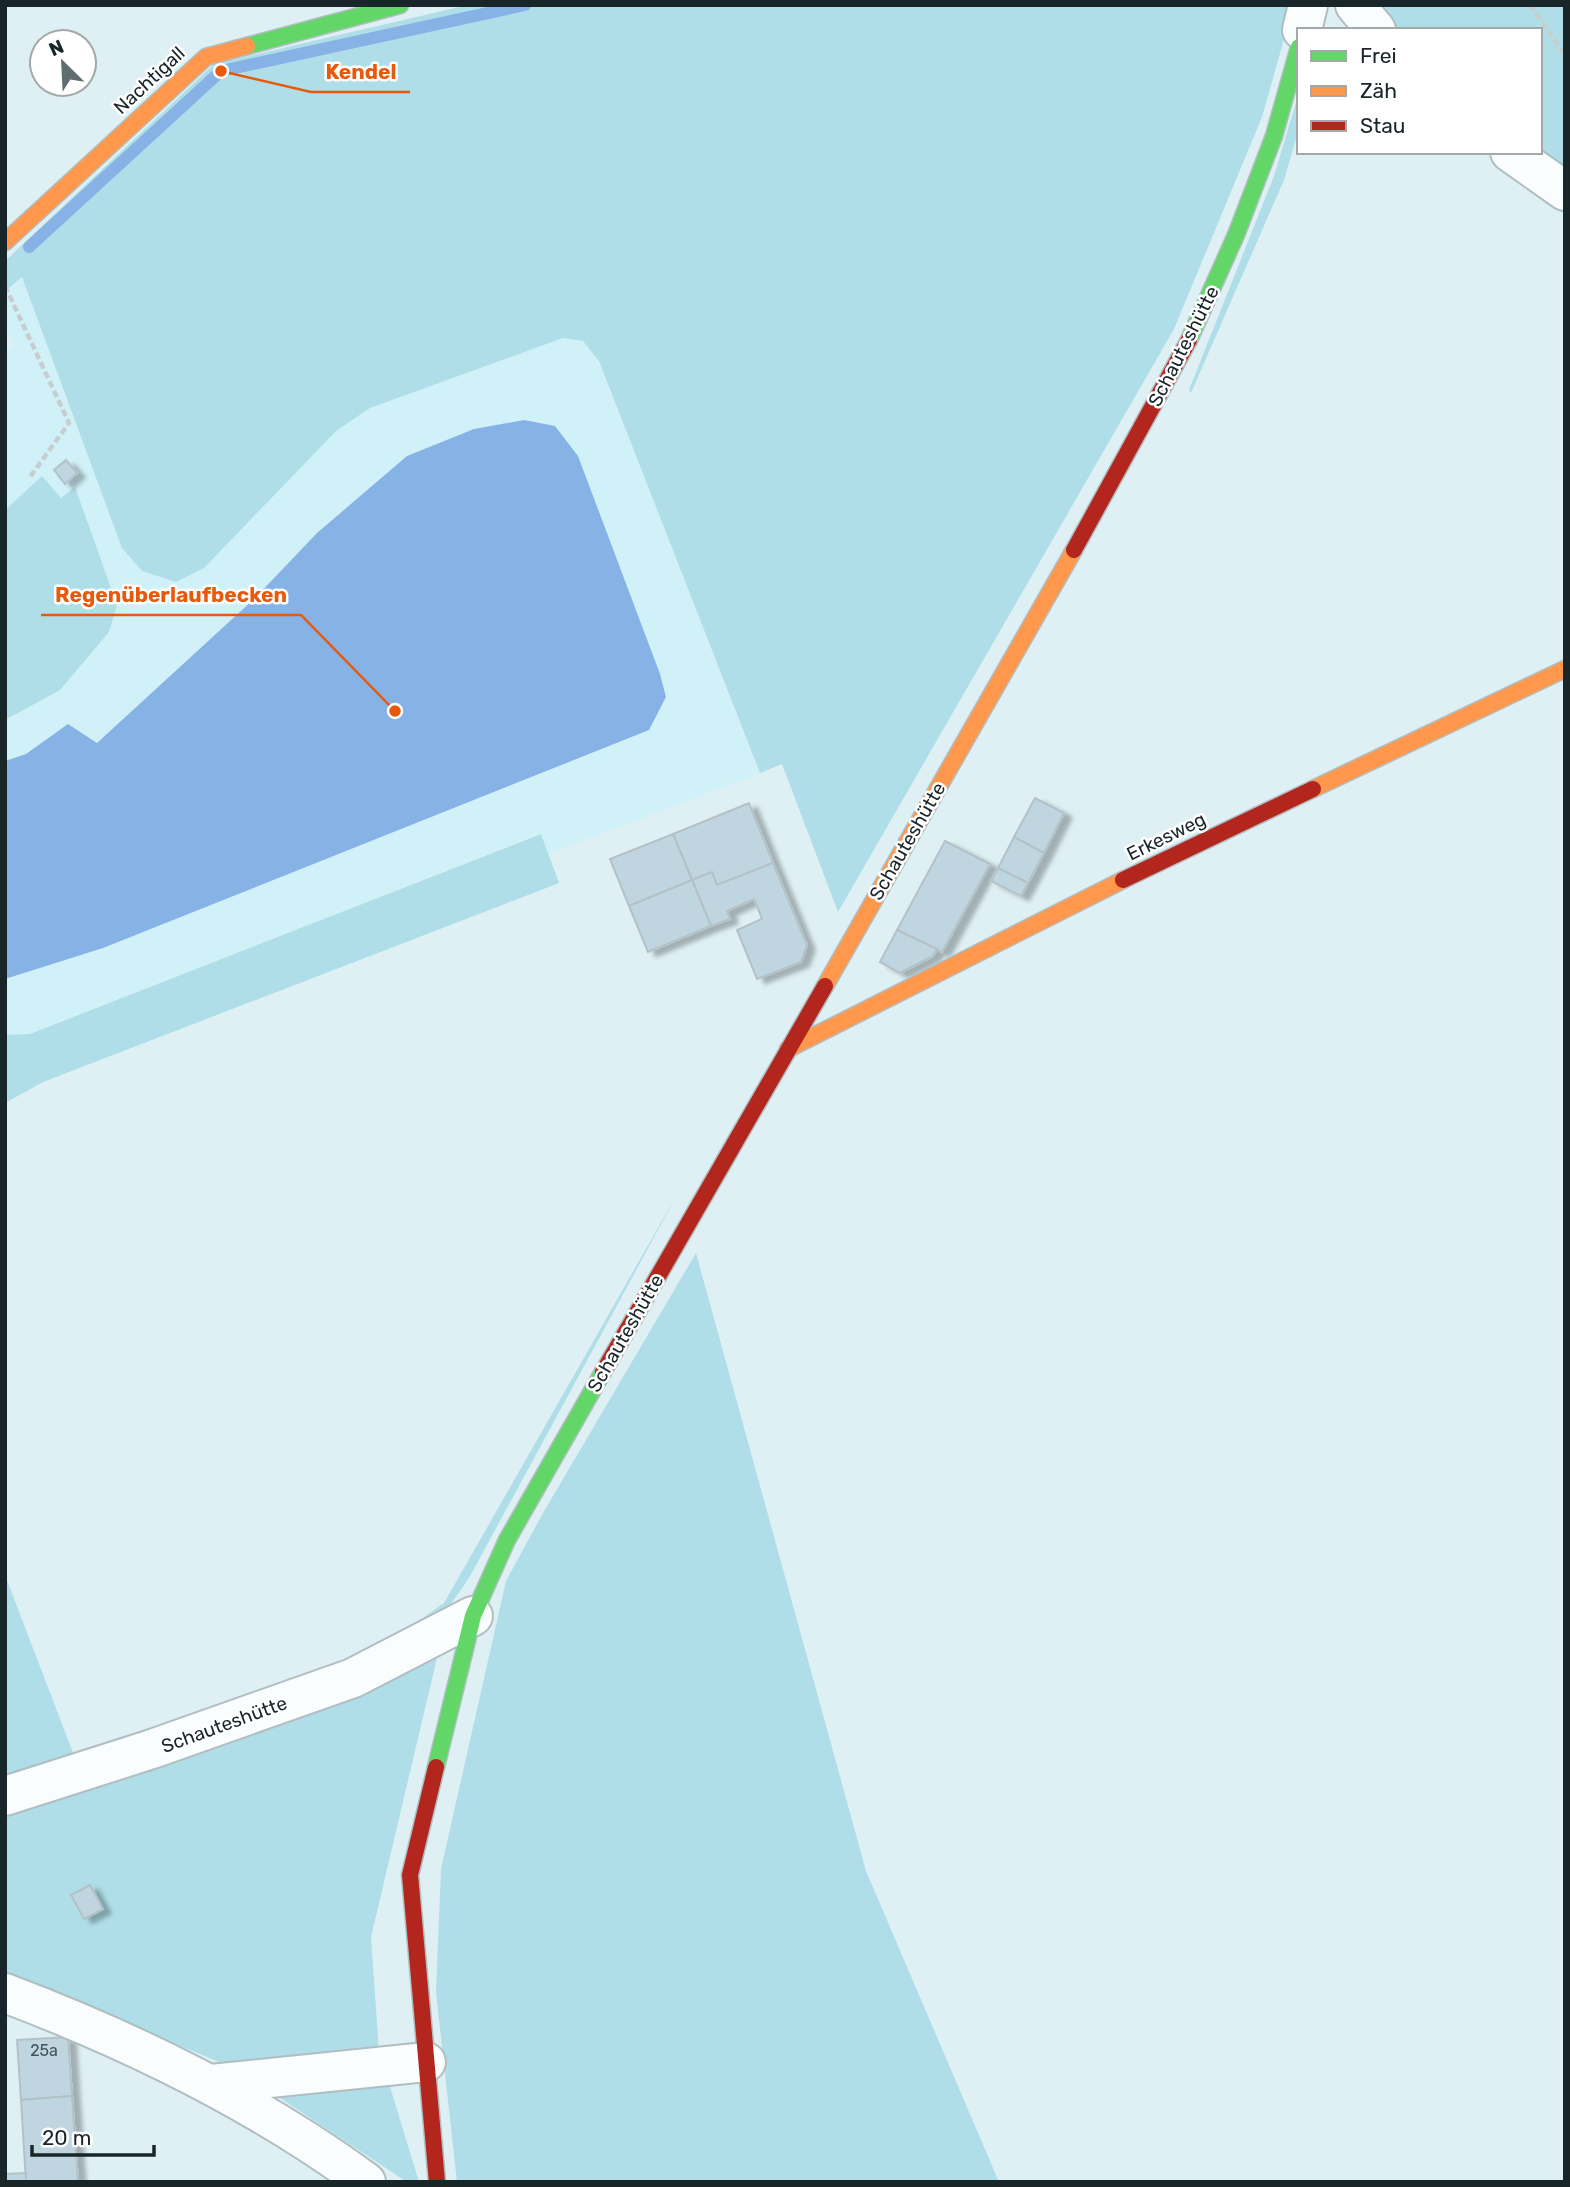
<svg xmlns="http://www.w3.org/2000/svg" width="1570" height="2187" font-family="Rubik,sans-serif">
	<defs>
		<filter id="shadow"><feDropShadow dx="8" dy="4.5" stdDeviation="2" flood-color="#0004"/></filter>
	</defs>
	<rect width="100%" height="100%" fill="#def0f4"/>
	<path fill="#d0f1f8" d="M22,276L122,548L336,431L370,408L563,338L583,341L599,361L760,773L548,854L540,834L30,1034L5,1035V979L103,948L649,730L666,697L407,456L317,533L254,599L97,743L68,725L26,754L5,761V720L17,716L75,487L61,498L41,476L5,510V352L14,345L5,329V291Z"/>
	<g fill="#afdee8">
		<path d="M468,5H1290V18L1262,117L1174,329L838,912L782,764L760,773L599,361L583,341L563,338L370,408L336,431L204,568L176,582L142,571L122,548L22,277L5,291V261L214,64Z"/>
		<path d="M1374,5H1565V175L1540,152V30H1395Z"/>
		<path d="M1299,92V129L1284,180L1191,393L1189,390L1274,176Z"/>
		<path d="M42,476L61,498L75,487L117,605L109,632L60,690L5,720V510Z"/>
		<path d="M541,834L559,883L43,1082L5,1103V1035L30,1034Z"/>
		<path d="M678,1193L469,1578L442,1617L376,1651L444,1603Z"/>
		<path d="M696,1253L866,1871L999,2182H457L436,1992L441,1869L506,1581L543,1513Z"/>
		<path d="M5,1575L75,1758L5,1780Z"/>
		<path d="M437,1658L371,1937L379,2052L236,2069L5,1973V1811L82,1788Z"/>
		<path d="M387,2077L419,2182H407L268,2090Z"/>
	</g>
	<path fill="#86b2e6" d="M524,420L555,426L578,456L660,674L666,697L649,730L103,948L5,979V761L26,754L68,724L97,743L254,599L317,533L407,456L474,429Z"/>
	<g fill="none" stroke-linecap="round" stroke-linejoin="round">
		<path stroke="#86b2e6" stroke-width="12" d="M29,247L221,71L525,5"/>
	</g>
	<g fill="#bfd6e0" stroke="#b4c1c6" stroke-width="2" filter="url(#shadow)">
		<path d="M66,460L77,473L65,484L54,470Z"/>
		<path d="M1035,798L1064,813L1044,853L1014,837Z"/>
		<path d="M749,803L773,863L717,885L712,872L692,880L673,834Z"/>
		<path d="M673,834L692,880L629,906L610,859Z"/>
		<path d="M1014,837L1044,853L1028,883L998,868Z"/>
		<path d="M945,841L990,864L942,952L897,930Z"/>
		<path d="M773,863L807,945L801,962L757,979L737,930L762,919L754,899L727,911L730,919L711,926L692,880L712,872L717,885Z"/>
		<path d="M998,868L1028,883L1021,896L991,881Z"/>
		<path d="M692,880L711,926L648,952L629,906Z"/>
		<path d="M897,930L937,949L933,956L900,973L880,962Z"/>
		<path d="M90,1885L103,1909L84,1919L71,1895Z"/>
		<path d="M68,2037L72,2096L21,2100L17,2040Z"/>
		<path d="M72,2096L78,2182H26L21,2100Z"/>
		<path d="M26,2173V2182H5V2174Z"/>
	</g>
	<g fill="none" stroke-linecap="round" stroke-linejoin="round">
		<defs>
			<g id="street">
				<path d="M1355,5L1376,30"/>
				<path d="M1302,30L1308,5"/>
				<path d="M1510,152L1565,191"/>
				<path d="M5,1796L152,1749L353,1678L473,1616"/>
				<path d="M5,1993C132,2041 257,2102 366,2182"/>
				<path d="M211,2084L426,2062"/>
			</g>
			<g id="fast">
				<path d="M247,46L400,5"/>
				<path d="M1189,340L1236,235L1274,136L1299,47"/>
				<path d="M436,1767L473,1616L507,1540L603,1372"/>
			</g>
			<g id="slow">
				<path d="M5,242L206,57L247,46"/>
				<path d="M1313,789L1565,669"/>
				<path d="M825,986L1074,550"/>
				<path d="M788,1049L1123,880"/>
			</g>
			<g id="jam">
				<path d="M1074,550L1189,340"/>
				<path d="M1123,880L1313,789"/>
				<path d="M603,1372L825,986"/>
				<path d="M436,1767L410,1875L437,2182"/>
			</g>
		</defs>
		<use href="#street" stroke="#b0bec1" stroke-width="42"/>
		<use href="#fast" stroke="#b0bec1" stroke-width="19"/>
		<use href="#slow" stroke="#b0bec1" stroke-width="19"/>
		<use href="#jam" stroke="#b0bec1" stroke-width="19"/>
		<g stroke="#c8ced0" stroke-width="4.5" stroke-dasharray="7 3.5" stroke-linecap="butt">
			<path d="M1530,5L1565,55"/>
			<path d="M5,286L69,423L30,477"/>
		</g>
		<use href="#street" stroke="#fafdfd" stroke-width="38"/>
		<use href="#fast" stroke="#63d668" stroke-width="16"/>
		<use href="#slow" stroke="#ff974d" stroke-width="16"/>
		<use href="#jam" stroke="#b3261e" stroke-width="16"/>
	</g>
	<g text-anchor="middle" stroke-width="5" stroke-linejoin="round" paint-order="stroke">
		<g font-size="16" fill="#425257">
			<text x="44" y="2056">25a</text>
		</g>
		<g font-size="19" fill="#192629" stroke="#fff">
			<text transform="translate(149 80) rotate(-43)" y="7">Nachtigall</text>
			<text transform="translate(1183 346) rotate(-63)" y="7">Schauteshütte</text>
			<text transform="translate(1166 836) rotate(-26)" y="7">Erkesweg</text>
			<text transform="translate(907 841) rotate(-60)" y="7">Schauteshütte</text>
			<text transform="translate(625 1333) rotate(-60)" y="7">Schauteshütte</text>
			<text transform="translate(224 1724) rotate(-20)" y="7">Schauteshütte</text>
		</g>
	</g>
	<path fill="none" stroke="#e8590c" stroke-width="2.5" d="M221 71L311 92H410M395 711L301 615H41"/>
	<g fill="#e8590c" stroke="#fff" stroke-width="2.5">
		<circle cx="221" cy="71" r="7"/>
		<circle cx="395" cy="711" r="7"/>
	</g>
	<g font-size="21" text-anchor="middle" font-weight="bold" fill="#e8590c" stroke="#fff" stroke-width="5" stroke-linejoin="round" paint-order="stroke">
		<text x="361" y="79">Kendel</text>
		<text x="171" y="602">Regenüberlaufbecken</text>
	</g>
	<rect width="1570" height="2187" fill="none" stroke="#192629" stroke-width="14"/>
	<rect x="1297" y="28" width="245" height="126" fill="#ffffff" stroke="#a3a8a9" stroke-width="2"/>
	<rect x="1311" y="51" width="35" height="10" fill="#63d668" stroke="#a3a8a9" stroke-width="2"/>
	<text x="1360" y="63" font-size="21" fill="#192629">Frei</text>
	<rect x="1311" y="86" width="35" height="10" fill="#ff974d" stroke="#a3a8a9" stroke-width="2"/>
	<text x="1360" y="98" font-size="21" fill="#192629">Zäh</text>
	<rect x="1311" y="121" width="35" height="10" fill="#b3261e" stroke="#a3a8a9" stroke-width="2"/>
	<text x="1360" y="133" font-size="21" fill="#192629">Stau</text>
	<g transform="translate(63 63) rotate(336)"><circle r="33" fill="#ffffff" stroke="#a3a8a9" stroke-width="2"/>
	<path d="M0-5L12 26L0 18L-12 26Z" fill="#5e6d70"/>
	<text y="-10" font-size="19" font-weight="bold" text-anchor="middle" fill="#192629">N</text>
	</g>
	<path d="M32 2145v10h122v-10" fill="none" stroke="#192629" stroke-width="3.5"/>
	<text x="42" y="2145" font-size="21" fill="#192629" stroke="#ffffff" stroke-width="5" paint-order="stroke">20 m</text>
</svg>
